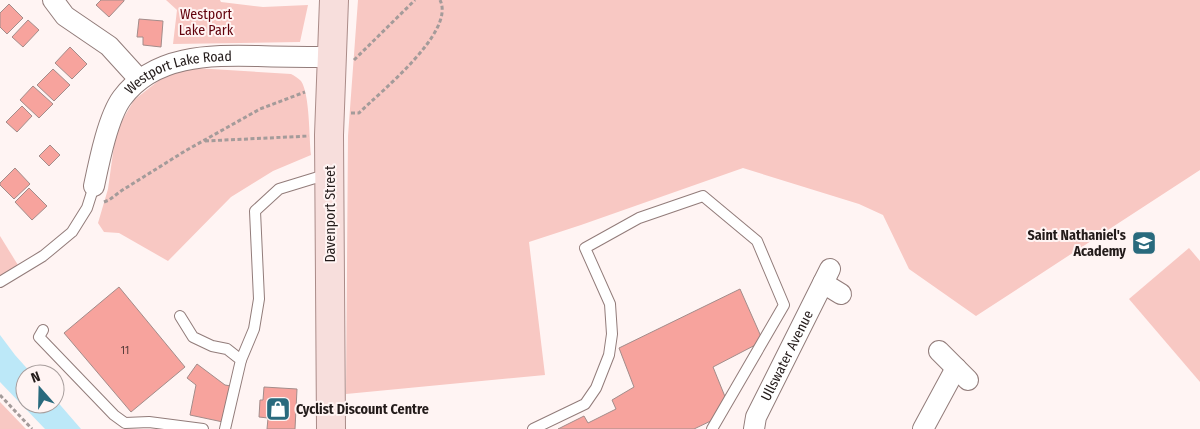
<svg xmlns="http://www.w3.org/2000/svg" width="1200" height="429" font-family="'Fira Sans Condensed',sans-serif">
	<rect width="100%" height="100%" fill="#fff4f3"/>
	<g fill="#f8c8c3">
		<path d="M166,0H220L221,2L263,7L308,5L300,42L173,44L177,10Z"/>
		<path d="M358,0H1200V170L976,316L909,269L883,215L859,204L743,168L581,225L529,242L545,375L346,394L348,136Z"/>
		<path d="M195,68L291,74C295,76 298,78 301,81C310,94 309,138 311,155L273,171L231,197L168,261L119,233L104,232L98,223L108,189L116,131L134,100L162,78L179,71Z"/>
		<path d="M0,236L21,270L0,282Z"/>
		<path d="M1189,248L1200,261V382L1129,299Z"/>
		<path d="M0,402L26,429H0Z"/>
	</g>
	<path fill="#bce8f8" d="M0,335L15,355L32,374H25V404H55V399L81,429H45L0,382Z"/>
	<g fill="#f7a39d" stroke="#a38c8a">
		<path d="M101,0H124V1L109,17L96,5Z"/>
		<path d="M9,4L23,18L7,34L0,27V13Z"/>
		<path d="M139,19L163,21L161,47L143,45V37H137Z"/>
		<path d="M28,20L39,30L23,47L12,37Z"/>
		<path d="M70,47L87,64L72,79L55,63Z"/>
		<path d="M53,69L70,85L54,101L37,85Z"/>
		<path d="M33,86L53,104L39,118L20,100Z"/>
		<path d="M22,106L32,116L17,132L6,122Z"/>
		<path d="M50,145L60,155L49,166L39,156Z"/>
		<path d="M15,168L30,184L14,199L0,185V183Z"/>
		<path d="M29,188L47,206L32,220L15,202Z"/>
		<path d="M119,287L185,367L131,412L64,333Z"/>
		<path d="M740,289L763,341L713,367L728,404L717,418L694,429H558L584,416L588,423L616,409L612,400L634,387L619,348Z"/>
		<path d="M197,364L225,385L231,386L223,422L190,415L196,385L187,378Z"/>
		<path d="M264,387L297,389L295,429H267L268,418L259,417L260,400H263Z"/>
	</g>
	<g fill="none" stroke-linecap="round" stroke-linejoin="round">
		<defs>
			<g id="lane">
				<path d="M0,282L43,256L72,232L87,208L94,186"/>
				<path d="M180,316L193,337L212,346L227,349L241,360L225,429"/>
				<path d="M43,330L39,337L114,415L125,423L149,422L203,429"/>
				<path d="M241,360L254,329L259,299L255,211L279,189L328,174"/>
				<path d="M533,429L585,404L596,388L609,355L612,334L610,304L585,248L639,218L703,196L757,241L784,305L712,429"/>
			</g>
			<g id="street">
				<path d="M53,0L65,16L109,46L139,79"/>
				<path id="s1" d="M94,186C99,162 108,117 122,98C154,55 209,55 258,56C283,57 307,57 331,57"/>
				<path d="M823,283L841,294"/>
				<path d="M939,351L968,380"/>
				<path id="s2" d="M754,429L756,417L830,269"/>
				<path d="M923,429L956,368"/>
			</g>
			<path id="primary" d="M331,429L329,135L334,0"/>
		</defs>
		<use href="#lane" stroke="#927c7a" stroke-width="12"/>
		<use href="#street" stroke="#927c7a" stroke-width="22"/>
		<use href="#primary" stroke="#aa8b88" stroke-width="30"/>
		<g stroke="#a49b9a" stroke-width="3" stroke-dasharray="4 2.5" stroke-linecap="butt">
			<path d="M354,60L415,0"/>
			<path d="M351,113H359C380,92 456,32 440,0"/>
			<path d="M205,141L309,136"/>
			<path d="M104,202L109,200L121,191L185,151L260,109L305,92"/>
			<path d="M0,395L32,429"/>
		</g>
		<use href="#lane" stroke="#fff" stroke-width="10"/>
		<use href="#street" stroke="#fff" stroke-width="20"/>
		<use href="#primary" stroke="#f7dedc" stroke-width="28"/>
	</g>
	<defs>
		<symbol id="school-square" viewBox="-11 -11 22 22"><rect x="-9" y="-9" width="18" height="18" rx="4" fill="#296a7d" stroke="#fff4f3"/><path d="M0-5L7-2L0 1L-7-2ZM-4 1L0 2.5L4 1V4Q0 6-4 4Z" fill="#fff"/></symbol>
		<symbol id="shop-square" viewBox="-11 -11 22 22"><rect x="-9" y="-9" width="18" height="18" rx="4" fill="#296a7d" stroke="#fff4f3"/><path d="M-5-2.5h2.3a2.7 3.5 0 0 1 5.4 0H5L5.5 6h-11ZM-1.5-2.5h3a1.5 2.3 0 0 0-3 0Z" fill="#fff"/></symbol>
	</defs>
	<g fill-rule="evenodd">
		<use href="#school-square" x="1130" y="229" width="28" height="28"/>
		<use href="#shop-square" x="264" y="395" width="28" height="28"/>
	</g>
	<g text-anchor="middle" stroke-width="4" stroke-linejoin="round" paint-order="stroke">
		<g font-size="11" fill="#583d3b">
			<text x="125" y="354">11</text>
		</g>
		<g font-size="14" fill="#62030d" stroke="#fff4f3">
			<text x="206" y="19">Westport<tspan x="206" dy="16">Lake Park</tspan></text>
		</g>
		<g font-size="14" fill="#231b1a" stroke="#fff4f3">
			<text dy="5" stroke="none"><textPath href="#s1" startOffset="158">Westport Lake Road</textPath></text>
			<text transform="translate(330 214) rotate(-90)" y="5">Davenport Street</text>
			<text dy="5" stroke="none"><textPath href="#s2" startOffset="81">Ullswater Avenue</textPath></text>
		</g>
		<g font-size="14" font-weight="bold" fill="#231b1a" stroke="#fff4f3" text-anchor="end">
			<text x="1126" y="240">Saint Nathaniel's<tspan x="1126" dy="16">Academy</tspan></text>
			<text x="296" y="414" text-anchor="start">Cyclist Discount Centre</text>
		</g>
	</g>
	<g transform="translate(40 389) rotate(340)"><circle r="24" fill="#fff4f3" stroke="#a79d9c"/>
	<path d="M0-4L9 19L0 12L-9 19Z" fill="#296a7d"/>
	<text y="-8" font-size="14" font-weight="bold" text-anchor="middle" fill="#231b1a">N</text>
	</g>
</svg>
